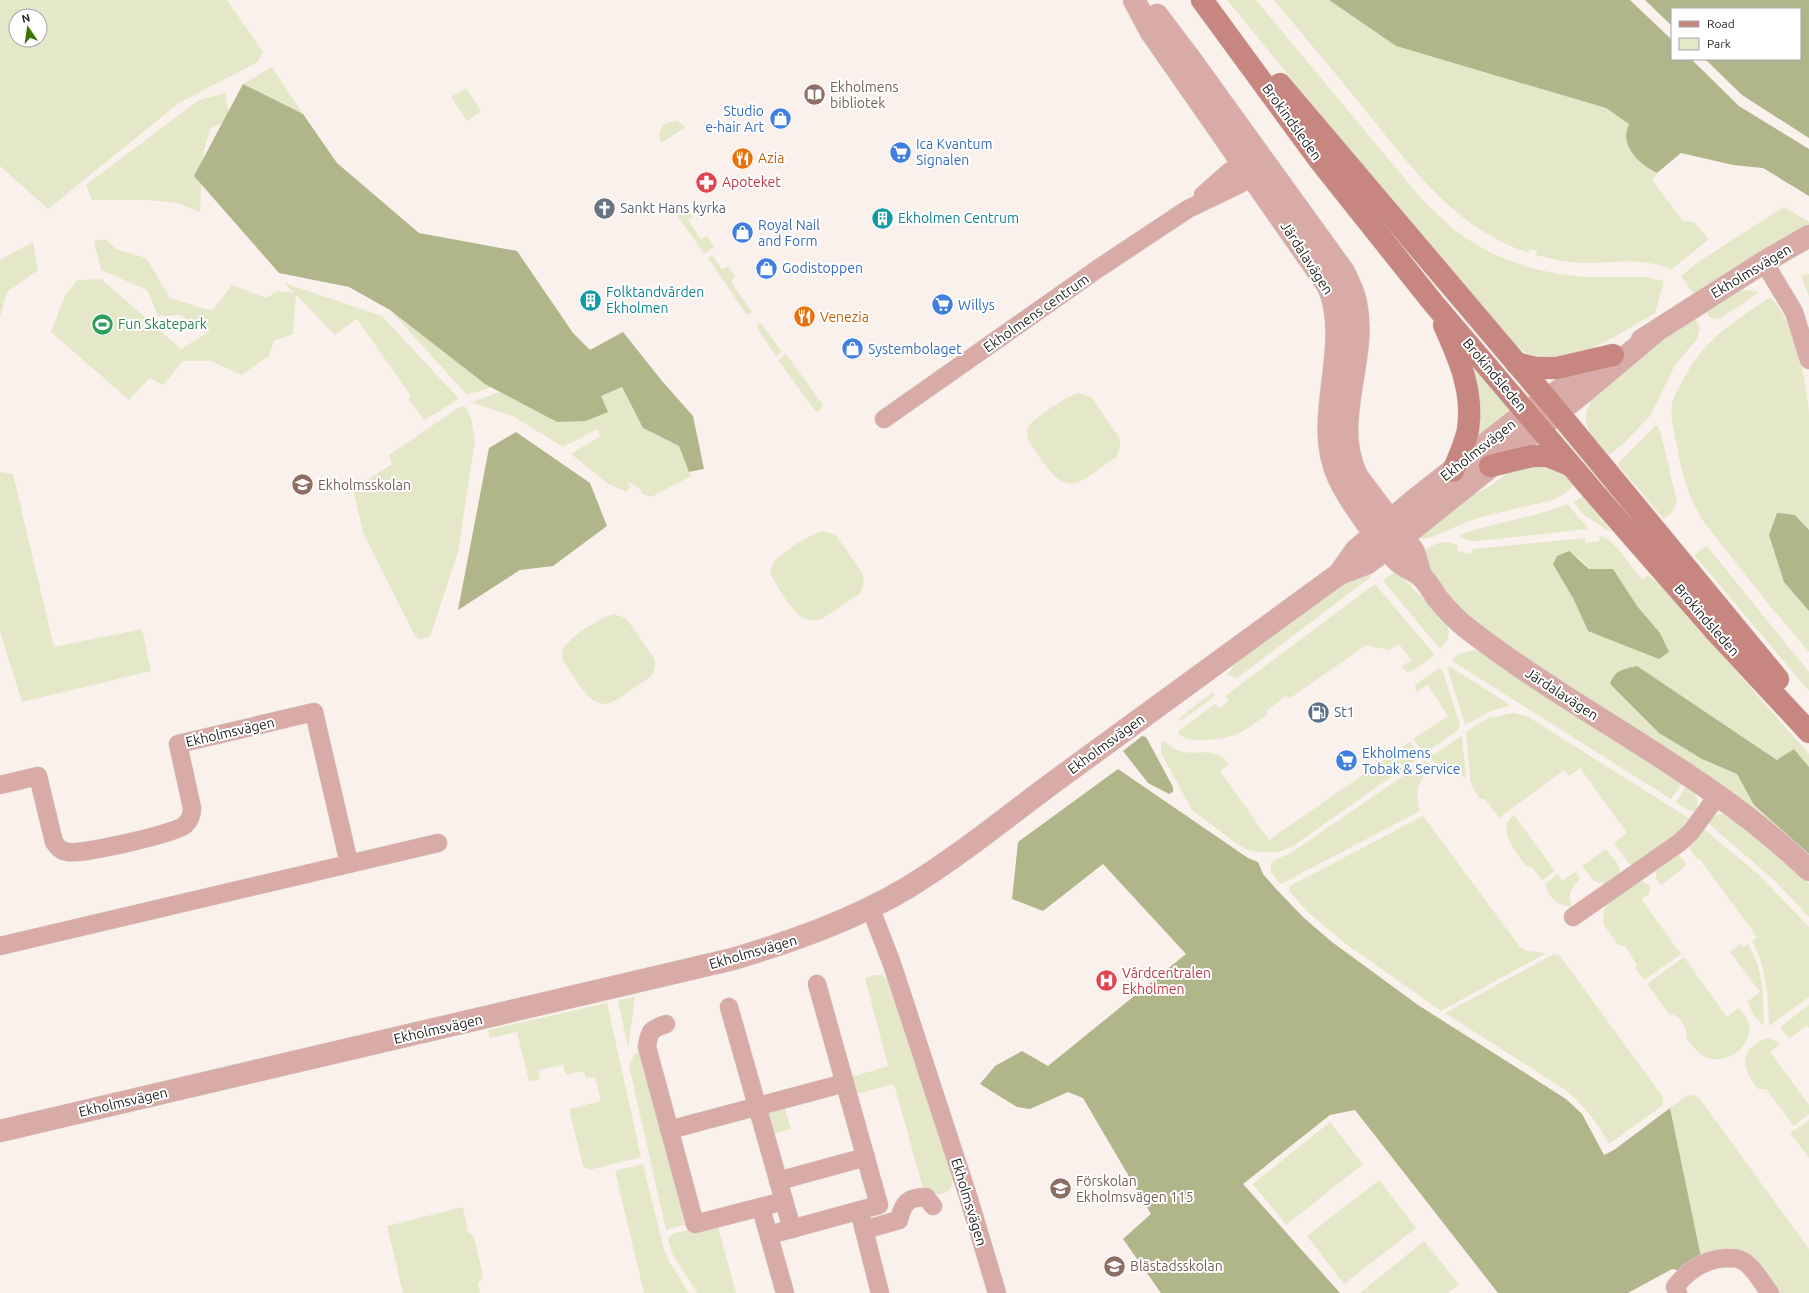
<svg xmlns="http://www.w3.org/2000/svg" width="1809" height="1293" font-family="Ubuntu,sans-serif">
	<rect width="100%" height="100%" fill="#faf1ed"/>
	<g fill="#e4e8c8" fill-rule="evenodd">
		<path d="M0,0H227L263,52L258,62L179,103L48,209L0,166ZM16,16H40V40H16Z"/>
		<path d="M1227,0H1256L1421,198L1454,230L1477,245L1498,256L1527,267L1558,274L1585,277H1647L1664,281L1655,313C1622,332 1581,362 1540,359C1531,358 1522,350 1514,344L1367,171Z"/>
		<path d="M1274,0H1329L1396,46L1606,108L1629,124L1626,135L1647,168L1657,173L1652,180L1683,221L1694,222L1709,239L1671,270C1646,257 1613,263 1585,263C1569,263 1552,259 1536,255L1537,251L1529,249V253C1453,228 1413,168 1365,110C1335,73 1304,36 1274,0Z"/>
		<path d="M272,67L303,114L243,84Z"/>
		<path d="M466,88L481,111L467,121L451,97Z"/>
		<path d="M225,93L230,119L210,129L203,155L200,212L177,203L148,200H92L86,185L199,100Z"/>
		<path d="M677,121L686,127L661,143C656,130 664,121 677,121Z"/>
		<path d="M683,206L693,217L688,220L701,239L707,236L714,247L704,254L675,212Z"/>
		<path d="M1784,207L1809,222V225L1694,294L1681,276L1698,262Z"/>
		<path d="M105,239L116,249L146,258L170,298L212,311L232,285L266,298L278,291L294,293L284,283L382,316L459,399L424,420L408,398L411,396L357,319L335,335L296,295L293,334L274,341L269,356L241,375L211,361H183L163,385L150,378L129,400L51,332L65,296L77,280L101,279L181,349L210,331L179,315L158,316L147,290L101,270L94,241Z"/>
		<path d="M33,242L38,270L7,292L0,317V260Z"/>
		<path d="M712,255L722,269L728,266L735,277L731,282L752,312L747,315L708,258Z"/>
		<path d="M1809,274V297L1801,275Z"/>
		<path d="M1748,290L1759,292L1723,317L1720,319L1711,318L1706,312L1739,291Z"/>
		<path d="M1771,298C1795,323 1806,378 1809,412C1809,425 1809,438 1809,451C1809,478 1809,504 1809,530L1795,515L1784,582L1809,611V652L1770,606L1703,521C1688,495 1682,476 1677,447C1675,434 1670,418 1672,405C1673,396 1679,388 1683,380C1705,338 1730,325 1767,299Z"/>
		<path d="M390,310L485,384L492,387L467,395Z"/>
		<path d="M1695,318L1700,328L1697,339L1675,365L1650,416L1623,444L1609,455C1590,433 1576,423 1595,395L1654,347Z"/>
		<path d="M761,323L782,352L776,356L758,330L757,324Z"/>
		<path d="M786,354L823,405L820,410L817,412L814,409L778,360Z"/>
		<path d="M1471,357L1515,410L1471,447L1475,378Z"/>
		<path d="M622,387L643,428L679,446L691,476L651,497L641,493V490L627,481L630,487L627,492L608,484L571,454L600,436L597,429L563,447L511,415L475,404L472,402L500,392L557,422L601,396Z"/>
		<path d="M1078,393L1091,397L1119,437C1121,445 1120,450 1116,457C1104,465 1092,476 1079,482C1057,492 1039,455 1028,440C1027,436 1026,432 1028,428C1034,417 1066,397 1078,393Z"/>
		<path d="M461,406L466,407L471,418L475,440L458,552L430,637L420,639L415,636L363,533L353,489L392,464L389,455Z"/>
		<path d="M1655,426H1658L1661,434L1677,502L1672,512L1664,519L1617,464Z"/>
		<path d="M1531,465L1555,467L1574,485L1564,494L1553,500L1489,515L1469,521L1429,538L1421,539L1426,528L1458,502L1489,487L1509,472Z"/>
		<path d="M0,472L13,474L54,647L142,629L151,671L22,702L0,632Z"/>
		<path d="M1583,496L1612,533L1584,515L1574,503Z"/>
		<path d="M1567,504L1588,528L1587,529L1478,541H1470L1460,537L1461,534C1496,522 1533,518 1567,504Z"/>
		<path d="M821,531L835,534L863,574C864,582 864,587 859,594L822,619C817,620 811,621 806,619C793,615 779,589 772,577C770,573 770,570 772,565C778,554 809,535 821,531Z"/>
		<path d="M1599,536C1613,537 1633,569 1642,580L1648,575L1660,585L1809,754V767L1794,749L1778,760L1637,666L1610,684L1659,733L1702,759L1737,774L1754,805L1809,854V858L1481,630L1442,591L1421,553C1431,545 1445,537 1458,546L1457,551L1471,554L1473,549L1585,538V543L1600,541ZM1577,556C1609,589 1650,608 1669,652L1588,631L1573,598Z"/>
		<path d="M1707,546L1809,672V691L1694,555Z"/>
		<path d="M1396,571L1446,622C1451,633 1449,640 1440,649L1383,581Z"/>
		<path d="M1367,572L1371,577L1240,676L1236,678L1227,675L1241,657L1329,590Z"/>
		<path d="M1375,584L1435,655L1412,671L1408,672L1401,667L1411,660L1399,644L1389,650L1366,645L1289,699L1286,696L1266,711L1268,713C1259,720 1249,728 1239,733C1226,740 1185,745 1177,732L1215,704L1219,708L1229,701L1225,696Z"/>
		<path d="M613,614L626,618L654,658C656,666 655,671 650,677L613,702C608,703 603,705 598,703C585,698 571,672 563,661C562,656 561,653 563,649C569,637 601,618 613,614Z"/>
		<path d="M1473,650L1481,652L1683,782L1671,799L1452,661L1458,654Z"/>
		<path d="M1449,666L1509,704V706L1491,711L1465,725L1449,673L1448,668Z"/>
		<path d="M1440,668L1443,671L1460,726L1458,730L1424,754L1413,739L1448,716L1428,685L1416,692L1415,687L1416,684Z"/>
		<path d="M1213,692L1214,697L1181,721L1179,718Z"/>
		<path d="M1513,713L1527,716L1690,819L1686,827L1633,865L1629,864L1614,843L1627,833L1580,768L1569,776L1564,770L1499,818L1485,799H1480L1471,785L1466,734L1467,731L1488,718Z"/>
		<path d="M1461,736L1462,737L1466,777L1465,778C1455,768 1437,770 1430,757Z"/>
		<path d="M1165,741C1183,762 1204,746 1220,756C1224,758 1226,762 1229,765L1220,771L1269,840L1410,742L1421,756L1293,846L1279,852H1258L1246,849L1237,844L1192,810L1161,753V744Z"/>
		<path d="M1425,761L1436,769L1435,770C1416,775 1415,795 1420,811L1281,884L1271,872V864L1274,860L1291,853Z"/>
		<path d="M1687,785C1696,793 1700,800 1696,812L1688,810L1676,802Z"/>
		<path d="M1719,814H1727L1809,884V917L1775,881L1708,823L1714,816Z"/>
		<path d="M1514,815L1555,871L1542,880L1533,868L1526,866C1516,852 1495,829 1514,815Z"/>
		<path d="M1423,816L1520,947L1527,951L1546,953L1441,1011L1346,944L1310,914L1289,891L1290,886Z"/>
		<path d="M1704,829L1759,875L1809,927V997L1769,1026C1768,996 1767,968 1752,941L1757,937L1699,858L1697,859L1688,846Z"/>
		<path d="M1606,849C1610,855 1619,863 1620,870C1621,874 1618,878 1614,880C1597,888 1593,880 1582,866Z"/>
		<path d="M1678,854L1685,861L1686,866L1661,885L1656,878V868Z"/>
		<path d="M1575,872L1580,879C1571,887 1567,895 1572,906C1558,908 1548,896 1545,884L1558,874L1562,881Z"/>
		<path d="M1642,881L1650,886L1649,894L1641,899L1681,954L1644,980L1635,968L1637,965L1625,946L1618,945L1604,925L1603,912L1608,902L1636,882Z"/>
		<path d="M1741,944L1743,947L1748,944C1764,969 1763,997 1764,1026L1754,1016L1747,1002L1760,992L1730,952Z"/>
		<path d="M1554,954L1560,956L1663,1097L1662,1106L1609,1144C1596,1121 1587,1109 1567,1091L1445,1013Z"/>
		<path d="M1684,957L1727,1017L1739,1008C1743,1013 1748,1018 1749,1024C1753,1047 1726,1066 1705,1057C1697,1053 1691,1044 1686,1037C1689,1028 1678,1014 1669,1014L1647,984Z"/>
		<path d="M876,975H882L887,979L953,1178C953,1195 938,1197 924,1192L894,1084L853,1095L848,1078L888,1066L865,978Z"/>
		<path d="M635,997L628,1048L618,1000Z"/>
		<path d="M607,1003L641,1157L589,1170L583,1166L569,1109L601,1101L595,1077L586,1078L584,1071L566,1075L563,1065L538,1070L540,1079L529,1082L517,1032L490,1038L488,1030Z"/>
		<path d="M1809,1005V1028L1807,1025L1789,1039L1780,1027Z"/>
		<path d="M1769,1038L1781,1044L1770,1052L1809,1105V1114L1794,1126L1766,1089H1758C1747,1074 1737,1059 1755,1044C1760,1041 1763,1039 1769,1038Z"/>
		<path d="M635,1053L639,1054L641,1058L645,1057L691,1223L666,1230L629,1066Z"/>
		<path d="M1689,1095L1695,1096L1700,1099L1809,1249V1293H1774L1752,1264L1701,1257L1670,1108L1684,1097Z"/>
		<path d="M783,1103L791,1129L773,1134L765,1108Z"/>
		<path d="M1809,1120V1158L1790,1133Z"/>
		<path d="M1330,1122L1363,1164L1286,1225L1253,1184Z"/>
		<path d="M643,1164L664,1249L670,1263L689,1293H644L615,1171Z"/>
		<path d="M1379,1180L1416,1228L1344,1284L1307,1236Z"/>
		<path d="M463,1207L468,1232L474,1237L483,1276L478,1284L480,1293H403L387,1226Z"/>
		<path d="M717,1223L736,1293H697L672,1253L668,1239L672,1234Z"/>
		<path d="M1424,1241L1459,1284L1448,1293H1360Z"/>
	</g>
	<g fill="#b0b58a">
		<path d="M1329,0H1630L1672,40V59H1691L1739,106L1809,149V196L1763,168L1733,165L1681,153L1657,173C1643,166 1627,153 1626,136C1626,132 1628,127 1629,124L1606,108L1396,46Z"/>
		<path d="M1645,0H1809V138L1742,95L1705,59H1800V9H1672V26Z"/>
		<path d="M243,84L303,114L337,163L419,233L517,251L573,333L590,350L623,332L662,381L693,416L704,469L689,472L679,446L643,428L622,387L601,396L608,412L586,421L557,422L485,384L390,310L349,287L279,273L194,176Z"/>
		<path d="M516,432L590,483L607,526L553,566L520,570L458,610L489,448Z"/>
		<path d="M1777,513L1795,515L1809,530V611L1784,582L1769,535Z"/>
		<path d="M1569,551L1589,569H1613L1637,606L1660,633L1669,652L1659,659L1588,631L1573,598L1553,564L1557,556Z"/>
		<path d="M1637,666L1777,760L1794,749L1809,767V854L1754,805L1737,774L1702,759L1659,733L1610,684C1616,669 1622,670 1637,666Z"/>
		<path d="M1142,736L1146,737L1173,787V792L1169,794L1148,783L1123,751Z"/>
		<path d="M1118,769L1248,858L1258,862L1263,874L1277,890L1304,918L1332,942L1418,1005L1566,1099L1582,1114L1604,1155L1614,1150L1670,1108L1701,1257L1681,1271L1672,1269L1628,1293H1498L1355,1110L1330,1115L1243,1184L1340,1293H1161L1123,1239L1151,1214L1083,1098L1068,1092L1030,1109L1017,1107L980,1084L995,1066L1022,1051L1048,1066L1186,954L1103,864L1043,911L1012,899L1018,842Z"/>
	</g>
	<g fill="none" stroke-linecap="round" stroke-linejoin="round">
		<defs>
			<g id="minor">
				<path d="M1203,195L1229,172L1254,155"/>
				<path d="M1764,262L1794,312L1809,360"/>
				<path d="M884,419L1099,268L1188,209L1238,185L1262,170"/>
				<path d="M0,785L38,776L54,842C58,848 61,851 68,852C84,854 174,834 185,825C190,820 192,814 192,808L178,744L314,712L349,863"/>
				<path d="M870,907L892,964L968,1196L997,1293"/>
				<path d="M1573,917L1679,843L1691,832L1718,795"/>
				<path d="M0,946L438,843"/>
				<path d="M729,1007L792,1229"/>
				<path d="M666,1024C651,1029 649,1031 647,1047L695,1224L784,1201"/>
				<path d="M669,1130L845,1083"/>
				<path d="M778,1181L866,1157"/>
				<path d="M761,1208L785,1293"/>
				<path d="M861,1218L880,1293"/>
				<path d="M864,1230L899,1220C903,1203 908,1197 926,1197L933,1206"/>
				<path d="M769,1235L879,1205L817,984"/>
				<path d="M1678,1293L1675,1287C1688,1270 1704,1259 1727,1258C1734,1258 1741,1258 1747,1264C1756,1271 1762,1283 1770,1293"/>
			</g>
			<g id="tertiary">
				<path d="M1134,0L1151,32L1328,286C1354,347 1310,419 1339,479C1350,502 1381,545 1399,562C1405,567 1413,570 1420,575C1427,581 1432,590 1437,598C1447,610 1459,623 1472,632C1550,692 1637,738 1717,795C1750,818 1780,843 1809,870"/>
				<path d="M1157,15L1191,60L1344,272C1349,282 1354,292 1356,303C1368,361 1330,420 1357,476L1414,552L1421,576"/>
				<path d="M1642,340L1764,262L1809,236"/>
				<path d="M1339,574L1356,550L1413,501L1526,412L1593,368"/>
				<path d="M0,1131L733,959C793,941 853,920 907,888C964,853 1015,810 1069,771C1159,706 1249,639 1339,574L1366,564L1403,537L1585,391L1654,333"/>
			</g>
			<g id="secondary">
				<path d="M1202,0L1320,161L1434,304L1598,497L1716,632L1809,732"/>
				<path d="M1280,84L1558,412L1778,679"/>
				<path d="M1444,325C1459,358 1474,392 1468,430C1465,444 1459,457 1453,471"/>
				<path d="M1516,363L1535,368H1557L1613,355"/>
				<path d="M1490,466L1532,456H1548L1570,465"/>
			</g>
		</defs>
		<use href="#minor" stroke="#d7cfcc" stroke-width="19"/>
		<use href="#tertiary" stroke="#d7cfcc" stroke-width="23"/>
		<use href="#secondary" stroke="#d7cfcc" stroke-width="23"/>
		<use href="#minor" stroke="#d8aba6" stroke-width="18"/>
		<use href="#tertiary" stroke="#d8aba6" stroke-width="22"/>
		<use href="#secondary" stroke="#c78780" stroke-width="22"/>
	</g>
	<defs>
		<symbol id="library-disc" viewBox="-11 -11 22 22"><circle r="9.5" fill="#8d6e63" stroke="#fff"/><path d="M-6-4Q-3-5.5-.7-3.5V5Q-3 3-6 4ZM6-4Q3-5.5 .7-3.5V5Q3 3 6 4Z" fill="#fff"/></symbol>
		<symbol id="shop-disc" viewBox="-11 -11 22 22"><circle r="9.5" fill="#3f7fe0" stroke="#fff"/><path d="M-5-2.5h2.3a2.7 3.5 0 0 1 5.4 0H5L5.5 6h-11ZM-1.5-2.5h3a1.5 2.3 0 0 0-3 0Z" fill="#fff"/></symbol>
		<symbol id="supermarket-disc" viewBox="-11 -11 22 22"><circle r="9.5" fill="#3f7fe0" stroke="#fff"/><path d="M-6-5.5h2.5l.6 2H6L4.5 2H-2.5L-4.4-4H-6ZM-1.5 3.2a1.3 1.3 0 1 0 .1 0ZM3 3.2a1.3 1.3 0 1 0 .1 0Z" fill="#fff"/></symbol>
		<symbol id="restaurant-disc" viewBox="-11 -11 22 22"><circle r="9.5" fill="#e8710a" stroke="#fff"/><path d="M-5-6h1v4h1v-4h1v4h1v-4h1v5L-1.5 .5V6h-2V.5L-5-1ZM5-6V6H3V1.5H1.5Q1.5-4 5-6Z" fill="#fff"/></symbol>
		<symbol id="pharmacy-disc" viewBox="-11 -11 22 22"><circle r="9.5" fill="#e0444e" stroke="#fff"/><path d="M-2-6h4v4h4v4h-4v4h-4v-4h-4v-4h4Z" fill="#fff"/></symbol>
		<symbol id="church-disc" viewBox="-11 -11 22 22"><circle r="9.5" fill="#6b7280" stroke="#fff"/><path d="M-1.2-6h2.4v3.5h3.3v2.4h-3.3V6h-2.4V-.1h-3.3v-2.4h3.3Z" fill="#fff"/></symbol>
		<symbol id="building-disc" viewBox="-11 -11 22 22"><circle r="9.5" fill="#0f9aa8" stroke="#fff"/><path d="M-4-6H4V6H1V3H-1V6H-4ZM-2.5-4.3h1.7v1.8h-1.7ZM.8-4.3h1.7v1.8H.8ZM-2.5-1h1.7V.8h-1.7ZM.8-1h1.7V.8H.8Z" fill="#fff"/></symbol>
		<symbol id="stadium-disc" viewBox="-11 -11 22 22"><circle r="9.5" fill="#2e9e5b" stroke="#fff"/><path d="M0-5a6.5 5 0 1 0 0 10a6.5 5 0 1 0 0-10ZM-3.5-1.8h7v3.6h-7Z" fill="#fff"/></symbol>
		<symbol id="school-disc" viewBox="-11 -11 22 22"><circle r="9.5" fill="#8d6e63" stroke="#fff"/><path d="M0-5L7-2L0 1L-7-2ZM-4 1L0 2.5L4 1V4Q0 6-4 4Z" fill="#fff"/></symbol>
		<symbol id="fuel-disc" viewBox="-11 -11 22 22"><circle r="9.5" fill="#5c6f8a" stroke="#fff"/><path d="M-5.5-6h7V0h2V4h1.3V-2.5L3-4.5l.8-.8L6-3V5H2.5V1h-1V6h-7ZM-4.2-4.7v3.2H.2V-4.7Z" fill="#fff"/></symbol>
		<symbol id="hospital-disc" viewBox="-11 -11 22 22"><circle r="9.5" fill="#e0444e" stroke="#fff"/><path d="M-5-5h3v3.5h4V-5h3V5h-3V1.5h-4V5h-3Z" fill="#fff"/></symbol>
	</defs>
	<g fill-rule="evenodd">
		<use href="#library-disc" x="802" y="82" width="25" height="25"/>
		<use href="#shop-disc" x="768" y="106" width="25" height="25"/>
		<use href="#supermarket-disc" x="888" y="140" width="25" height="25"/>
		<use href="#restaurant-disc" x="730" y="146" width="25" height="25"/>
		<use href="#pharmacy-disc" x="694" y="170" width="25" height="25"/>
		<use href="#church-disc" x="592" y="196" width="25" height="25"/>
		<use href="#building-disc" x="870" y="206" width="25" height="25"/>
		<use href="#shop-disc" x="730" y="220" width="25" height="25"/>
		<use href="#shop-disc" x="754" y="256" width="25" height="25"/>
		<use href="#building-disc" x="578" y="288" width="25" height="25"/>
		<use href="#supermarket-disc" x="930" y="292" width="25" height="25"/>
		<use href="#restaurant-disc" x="792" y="304" width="25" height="25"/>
		<use href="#stadium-disc" x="90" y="312" width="25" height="25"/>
		<use href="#shop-disc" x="840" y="336" width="25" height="25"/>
		<use href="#school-disc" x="290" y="472" width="25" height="25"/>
		<use href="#fuel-disc" x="1306" y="700" width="25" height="25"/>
		<use href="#supermarket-disc" x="1334" y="748" width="25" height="25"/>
		<use href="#hospital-disc" x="1094" y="968" width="25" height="25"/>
		<use href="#school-disc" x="1048" y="1176" width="25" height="25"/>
		<use href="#school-disc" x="1102" y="1254" width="25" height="25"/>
	</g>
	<g text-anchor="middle" stroke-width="4" stroke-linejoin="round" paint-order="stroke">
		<g font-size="14" fill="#785e54" stroke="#fff" text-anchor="start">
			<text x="830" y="92">Ekholmens<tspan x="830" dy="16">bibliotek</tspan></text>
			<text x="318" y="490">Ekholmsskolan</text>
			<text x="1076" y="1186">Förskolan<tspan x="1076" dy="16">Ekholmsvägen 115</tspan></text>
			<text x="1130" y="1271">Blästadsskolan</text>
		</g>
		<g font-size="14" fill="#366cbe" stroke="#fff" text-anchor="start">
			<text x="764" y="116" text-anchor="end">Studio<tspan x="764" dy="16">e-hair Art</tspan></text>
			<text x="916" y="149">Ica Kvantum<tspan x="916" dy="16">Signalen</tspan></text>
			<text x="758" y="230">Royal Nail<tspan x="758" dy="16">and Form</tspan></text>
			<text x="782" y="273">Godistoppen</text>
			<text x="958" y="310">Willys</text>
			<text x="868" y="354">Systembolaget</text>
			<text x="1362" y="758">Ekholmens<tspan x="1362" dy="16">Tobak &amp; Service</tspan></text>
		</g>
		<g font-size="14" fill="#221f1e" stroke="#fff">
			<text transform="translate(1292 122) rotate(54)" y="5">Brokindsleden</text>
			<text transform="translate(1307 258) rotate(57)" y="5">Järdalavägen</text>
			<text transform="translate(1751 271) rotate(-31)" y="5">Ekholmsvägen</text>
			<text transform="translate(1036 313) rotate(-35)" y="5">Ekholmens centrum</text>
			<text transform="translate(1495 375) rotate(50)" y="5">Brokindsleden</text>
			<text transform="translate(1478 450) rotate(-38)" y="5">Ekholmsvägen</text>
			<text transform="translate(1707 620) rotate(49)" y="5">Brokindsleden</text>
			<text transform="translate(1562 694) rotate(33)" y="5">Järdalavägen</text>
			<text transform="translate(230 732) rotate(-13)" y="5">Ekholmsvägen</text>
			<text transform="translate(1106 744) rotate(-36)" y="5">Ekholmsvägen</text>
			<text transform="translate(753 952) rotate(-16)" y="5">Ekholmsvägen</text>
			<text transform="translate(438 1029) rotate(-13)" y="5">Ekholmsvägen</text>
			<text transform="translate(123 1102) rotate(-13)" y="5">Ekholmsvägen</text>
			<text transform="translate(969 1202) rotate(73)" y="5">Ekholmsvägen</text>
		</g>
		<g font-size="14" fill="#c56008" stroke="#fff" text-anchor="start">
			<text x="758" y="163">Azia</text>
			<text x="820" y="322">Venezia</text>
		</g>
		<g font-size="14" fill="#be3a42" stroke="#fff" text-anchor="start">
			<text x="722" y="187">Apoteket</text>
			<text x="1122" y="978">Vårdcentralen<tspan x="1122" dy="16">Ekholmen</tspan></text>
		</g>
		<g font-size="14" fill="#5b616d" stroke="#fff" text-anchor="start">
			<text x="620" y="213">Sankt Hans kyrka</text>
		</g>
		<g font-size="14" fill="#0d838f" stroke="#fff" text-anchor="start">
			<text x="898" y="223">Ekholmen Centrum</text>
			<text x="606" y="297">Folktandvården<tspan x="606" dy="16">Ekholmen</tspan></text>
		</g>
		<g font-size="14" fill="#27864d" stroke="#fff" text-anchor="start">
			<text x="118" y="329">Fun Skatepark</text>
		</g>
		<g font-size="14" fill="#4e5e75" stroke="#fff" text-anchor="start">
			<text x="1334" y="717">St1</text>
		</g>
	</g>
	<rect x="1671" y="8" width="130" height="52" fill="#ffffff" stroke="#a7a5a5"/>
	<rect x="1679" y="21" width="20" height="6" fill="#c78780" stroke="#a7a5a5"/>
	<text x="1707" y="28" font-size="12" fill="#221f1e">Road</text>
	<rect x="1679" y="38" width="20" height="12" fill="#e4e8c8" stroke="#a7a5a5"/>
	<text x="1707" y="48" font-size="12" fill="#221f1e">Park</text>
	<g transform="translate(28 28) rotate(347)"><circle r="19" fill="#ffffff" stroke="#a7a5a5"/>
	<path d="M0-3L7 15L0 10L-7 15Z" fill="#3b7302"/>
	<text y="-6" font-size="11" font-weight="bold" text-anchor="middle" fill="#221f1e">N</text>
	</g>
</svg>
